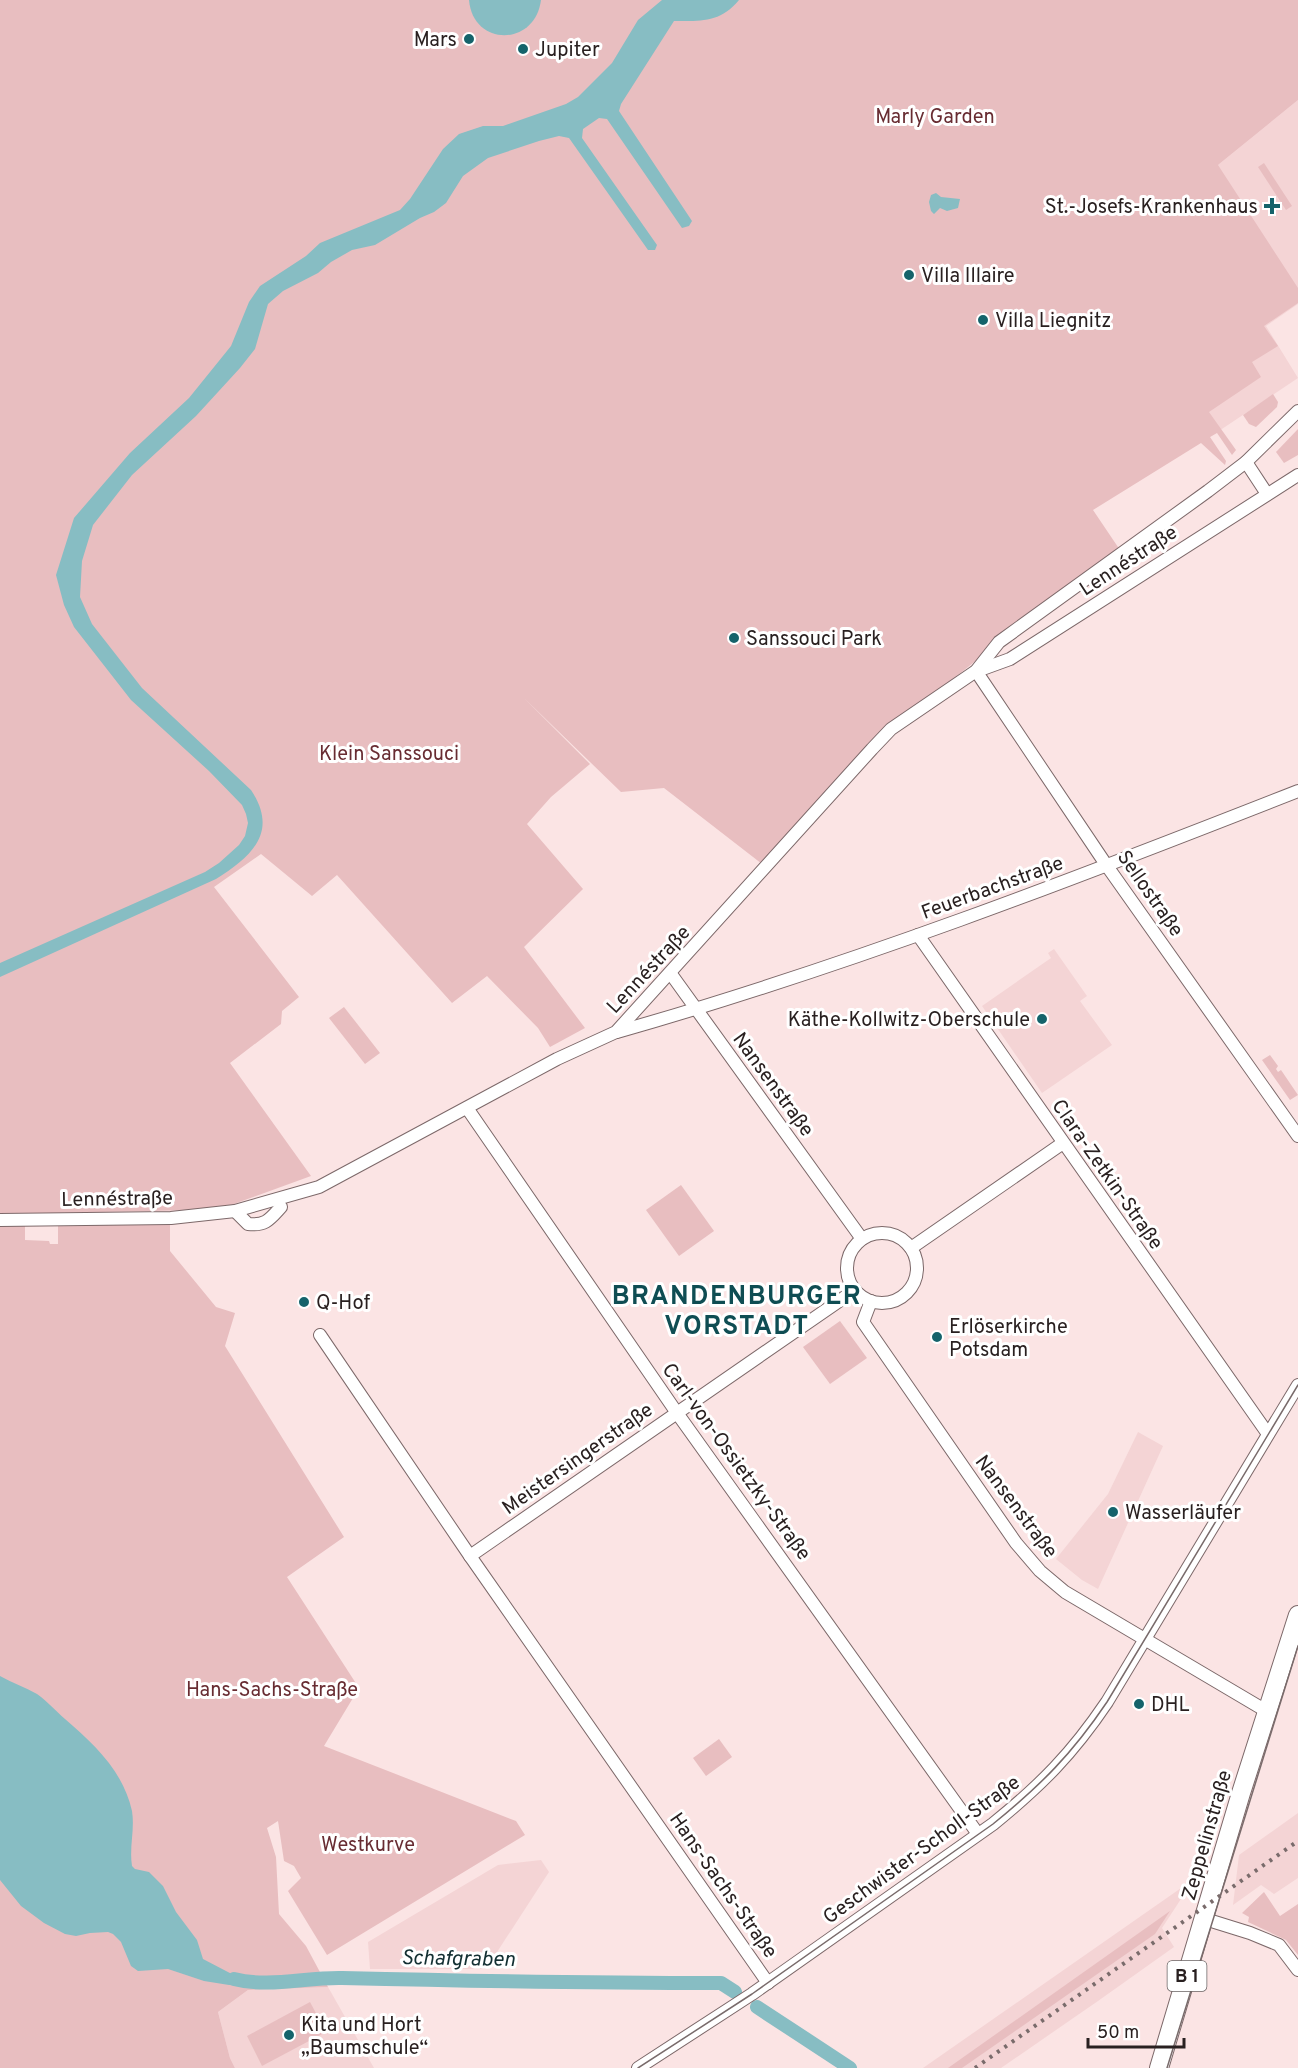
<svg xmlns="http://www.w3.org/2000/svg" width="1298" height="2068" font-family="Overpass,sans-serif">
	<rect width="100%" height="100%" fill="#fbe4e4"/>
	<g fill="#f4d4d5">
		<path d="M1298,100V304L1266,326L1298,378L1201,443L1218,165Z"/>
		<path d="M1054,949L1087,996L1080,1001L1112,1045L1042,1093L982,1006L1051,958L1048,953Z"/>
		<path d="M1138,1432L1163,1446L1098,1589L1082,1580L1056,1559L1108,1494Z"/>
		<path d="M1298,1813V1878L1274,1894L1261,1885L1233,1905L1239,1855Z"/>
		<path d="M541,1860L549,1872L486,1969H370L368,1942L498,1865Z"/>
		<path d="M1194,1879L1162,1928L1174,1947L1098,2001L1001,2068H923Z"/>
		<path d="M328,1987L374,2068H235L230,2058L218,2012L248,1990Z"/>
	</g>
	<g fill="#e8bec0">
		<path d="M0,0H1298V100L1218,165L1298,288V303L1264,326L1278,346L1252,362L1261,377L1209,412L1236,450L1232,455L1217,433L1210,437L1226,461L1225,465L1201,443L1093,510L1122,553L999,642L891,729L766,867L664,788L621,792L524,698L590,764L551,797L527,824L583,889L524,947L585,1028L550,1047L538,1028L487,976L452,1003L337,875L312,896L261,854L214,887L299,997L282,1011L281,1024L230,1063L311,1176L231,1205L198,1210L4,1214L6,1226L25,1225V1240L49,1241L50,1244H58V1225L170,1224V1251L216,1307L235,1313L225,1346L344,1537L287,1577L359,1688L324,1746L516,1821L525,1835L327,1955L288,1891L301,1878L294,1866L284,1861L278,1821L267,1828L276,1857L279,1914L306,1946L328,1987L248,1990L218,2012L230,2058L235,2068H0Z"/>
		<path d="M1264,163L1292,206L1286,210L1258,167Z"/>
		<path d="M1273,394L1278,402L1277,407L1256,427L1249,424L1243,415Z"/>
		<path d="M1298,429V455L1284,463L1276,452Z"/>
		<path d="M344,1007L380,1053L365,1064L329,1018Z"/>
		<path d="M1270,1055L1278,1066L1276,1069L1278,1072L1281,1070L1298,1095L1290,1100L1262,1060Z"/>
		<path d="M681,1185L714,1231L679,1256L646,1210Z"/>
		<path d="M840,1321L867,1358L830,1384L803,1347Z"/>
		<path d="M719,1739L732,1757L706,1776L693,1758Z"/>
		<path d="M1264,1892L1280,1916L1298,1904V1955L1286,1940L1248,1922L1249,1917L1242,1913Z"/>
		<path d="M1170,1911L1155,1934L962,2068H948Z"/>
		<path d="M310,2002L326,2032L262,2066L247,2036Z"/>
	</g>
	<g fill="#87bdc3">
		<path d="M469,0H541C535,47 473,47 469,0Z"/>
		<path d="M662,0H739C720,23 701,21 674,21L621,104L619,111L692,221L689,226L682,228L607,119L599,118L583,129L582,138L657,245L655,250H648L569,138L559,136L539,141L488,158L463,176L446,203L434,212L420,218L375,245L352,250L331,262L318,273L283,291L268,304L255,349L240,368L196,416L132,475L93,525L82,561L80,597L92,624L142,688L251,790C279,832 252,856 216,879L0,977V963L205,872L219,863L239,845L245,836L248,823L246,814L242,805L209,771L131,700L74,627L64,605L56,575L74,518L130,453L189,398L231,346L249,302L260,286L306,256L320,243L400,210L410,199L443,149L459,134L483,126H503L566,104L578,97L612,63L638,20Z"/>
		<path d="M936,193L941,197L960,199L958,208L947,211L940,208L934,214L931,211L929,202L931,195Z"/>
		<path d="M0,1676C12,1683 25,1687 37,1694C47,1701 56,1711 65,1719C95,1745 123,1771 132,1811C135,1830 129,1847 132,1866L135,1869L149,1872L163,1886L176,1912L197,1940L203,1959L249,1983L229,1985L204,1981L168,1969L138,1971L131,1966L121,1942L113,1934L108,1932L90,1933L76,1936L65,1934L44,1923L21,1906L0,1880Z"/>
	</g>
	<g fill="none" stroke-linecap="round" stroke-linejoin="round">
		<g stroke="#87bdc3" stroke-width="14">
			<path d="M234,1979C268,1988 307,1977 342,1978C469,1981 595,1983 721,1983L735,1992"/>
			<path d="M757,2007L850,2068"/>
		</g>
		<defs>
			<g id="street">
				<path d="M1246,462L1267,494"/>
				<path d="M976,671L1107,866L1298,1136"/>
				<path d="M977,671L1010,659L1298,475"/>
				<path d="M918,935L1268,1434"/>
				<path d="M671,974L862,1239"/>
				<path d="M617,1032C849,966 1074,879 1298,791"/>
				<path d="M467,1108L677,1413L978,1834"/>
				<path d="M235,1211L248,1224C266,1226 270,1219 281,1207"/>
				<path d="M0,1220L171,1218L235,1211L319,1187L557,1059L616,1032L872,749L891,729L976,671L999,642L1208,491L1246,462L1298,411"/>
				<circle cx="882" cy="1268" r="35"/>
				<path d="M911,1248L1063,1143"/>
				<path d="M871,1301L863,1322L1016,1543L1040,1571L1065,1592L1268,1712"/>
				<path d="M320,1335L470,1556L768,1983"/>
				<path d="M470,1556L855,1290"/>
				<path d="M1205,1919L1250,1933L1279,1945L1298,1970"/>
				<path d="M638,2068L752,1994L993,1824C1041,1785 1072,1754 1107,1702L1298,1385"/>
			</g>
			<path id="primary" d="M1159,2068L1241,1793L1298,1615"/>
		</defs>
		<use href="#street" stroke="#7c6869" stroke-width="14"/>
		<use href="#primary" stroke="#7c6869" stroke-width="20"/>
		<use href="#street" stroke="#fff" stroke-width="12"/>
		<use href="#primary" stroke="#fff" stroke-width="18"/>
		<g stroke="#796b6b" stroke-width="1.5">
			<path d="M638,2068L752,1994L993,1824C1041,1785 1072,1754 1107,1702L1298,1385"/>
			<path d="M1167,2068L1298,1646"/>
		</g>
		<path stroke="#796b6b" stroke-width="4" stroke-dasharray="3 6" stroke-linecap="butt" d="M975,2068L1298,1841"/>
	</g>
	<g fill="#15636b" stroke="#fff" stroke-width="2">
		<circle cx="469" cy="39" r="6"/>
		<circle cx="523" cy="49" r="6"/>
		<path d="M1269 197h6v6h6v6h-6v6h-6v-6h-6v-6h6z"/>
		<circle cx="909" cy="275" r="6"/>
		<circle cx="983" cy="320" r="6"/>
		<circle cx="734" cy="638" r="6"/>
		<circle cx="1042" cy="1019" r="6"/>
		<circle cx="304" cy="1302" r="6"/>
		<circle cx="937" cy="1337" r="6"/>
		<circle cx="1113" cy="1512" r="6"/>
		<circle cx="1139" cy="1704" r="6"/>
		<circle cx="289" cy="2035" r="6"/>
	</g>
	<g text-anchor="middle" stroke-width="6" stroke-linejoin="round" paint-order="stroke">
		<rect fill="#fff" stroke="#696363" stroke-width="1.5" x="1167.5" y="1961" width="39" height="30" rx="4.5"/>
		<g font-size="18" font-weight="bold" fill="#292020">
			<text x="1187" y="1982">B 1</text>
		</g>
		<g font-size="20" fill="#292020" stroke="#fff" text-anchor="start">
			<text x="457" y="46" text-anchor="end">Mars</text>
			<text x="535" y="56">Jupiter</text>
			<text x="1258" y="213" text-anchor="end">St.-Josefs-Krankenhaus</text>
			<text x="921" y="282">Villa Illaire</text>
			<text x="995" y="327">Villa Liegnitz</text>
			<text x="746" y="645">Sanssouci Park</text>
			<text x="1030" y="1026" text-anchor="end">Käthe-Kollwitz-Oberschule</text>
			<text x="316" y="1309">Q-Hof</text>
			<text x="949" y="1333">Erlöserkirche<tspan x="949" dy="23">Potsdam</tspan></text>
			<text x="1125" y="1519">Wasserläufer</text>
			<text x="1151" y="1711">DHL</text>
			<text x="301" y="2031">Kita und Hort<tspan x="301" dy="23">„Baumschule“</tspan></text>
		</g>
		<g font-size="20" fill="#682c32" stroke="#fff">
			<text x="935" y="123">Marly Garden</text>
			<text x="389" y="760">Klein Sanssouci</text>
			<text x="272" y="1696">Hans-Sachs-Straße</text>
			<text x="368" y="1851">Westkurve</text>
		</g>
		<g font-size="20" fill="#292020" stroke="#fff">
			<text transform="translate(1128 560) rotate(-33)" y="7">Lennéstraße</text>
			<text transform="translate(992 887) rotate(-20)" y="7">Feuerbachstraße</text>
			<text transform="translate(1151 893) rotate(55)" y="7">Sellostraße</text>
			<text transform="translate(648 969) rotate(-47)" y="7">Lennéstraße</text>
			<text transform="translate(774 1084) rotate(54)" y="7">Nansenstraße</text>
			<text transform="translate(1108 1174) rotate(55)" y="7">Clara-Zetkin-Straße</text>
			<text transform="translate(117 1198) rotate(-1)" y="7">Lennéstraße</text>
			<text transform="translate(577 1458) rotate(-35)" y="7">Meistersingerstraße</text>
			<text transform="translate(737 1461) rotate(54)" y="7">Carl-von-Ossietzky-Straße</text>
			<text transform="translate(1017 1506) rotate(53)" y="7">Nansenstraße</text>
			<text transform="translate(1206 1835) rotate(-74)" y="7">Zeppelinstraße</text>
			<text transform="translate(921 1849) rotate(-36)" y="7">Geschwister-Scholl-Straße</text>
			<text transform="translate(724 1885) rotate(55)" y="7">Hans-Sachs-Straße</text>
		</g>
		<g font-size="21" font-style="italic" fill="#132f32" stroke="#fff">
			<text transform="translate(458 1958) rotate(1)" y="7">Schafgraben</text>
		</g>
		<g font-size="26" font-weight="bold" letter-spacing="1.5" fill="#0f4d53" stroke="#fff">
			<text x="737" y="1304">BRANDENBURGER<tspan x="737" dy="30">VORSTADT</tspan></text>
		</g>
	</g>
	<path d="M1088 2038v9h96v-9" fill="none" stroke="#292020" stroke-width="3"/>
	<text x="1097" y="2038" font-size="18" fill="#292020" stroke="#ffffff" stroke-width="4.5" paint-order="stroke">50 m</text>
</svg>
